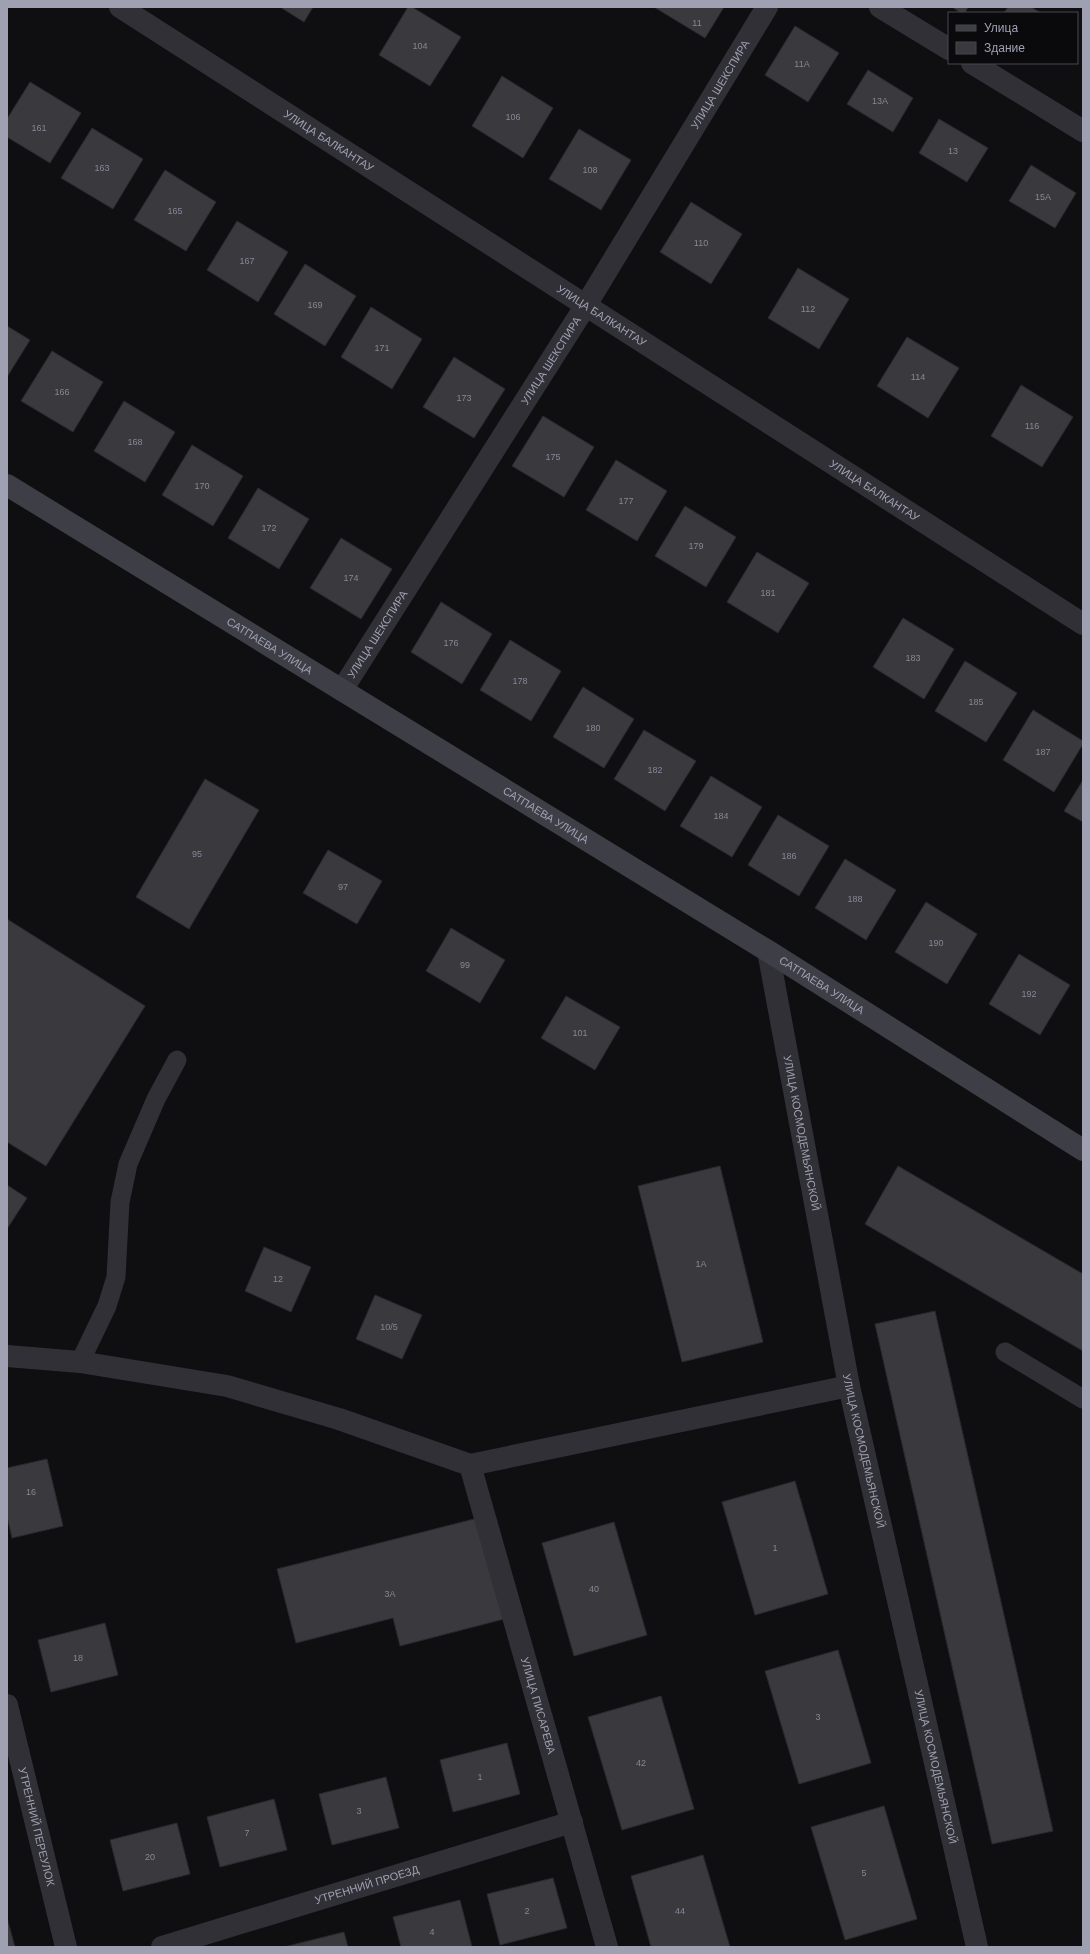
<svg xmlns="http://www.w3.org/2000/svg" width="1090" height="1954" font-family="Helvetica,sans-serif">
	<rect width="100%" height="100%" fill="#0f0f11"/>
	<g fill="#39393e" stroke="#2a292d">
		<path d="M280,7H313L304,22Z"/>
		<path d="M408,7H412L461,37L430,86L379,55Z"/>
		<path d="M654,7H724L705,38Z"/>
		<path d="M952,7H968L965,13H961Z"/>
		<path d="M1008,7H1031L1041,13H1004Z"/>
		<path d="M795,26L839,53L808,102L765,75Z"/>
		<path d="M868,70L913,98L893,132L847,104Z"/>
		<path d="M502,76L553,108L523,158L472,126Z"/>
		<path d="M30,82L81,113L50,163L7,137V119Z"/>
		<path d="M939,119L988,148L967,182L919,153Z"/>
		<path d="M92,128L143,159L113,209L61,178Z"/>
		<path d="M579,129L631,160L601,210L549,179Z"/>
		<path d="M1031,165L1076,193L1055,228L1009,201Z"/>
		<path d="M165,170L216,202L186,251L134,220Z"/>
		<path d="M691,202L742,234L711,284L660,252Z"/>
		<path d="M237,221L288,252L258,302L207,270Z"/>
		<path d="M305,264L356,296L325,346L274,314Z"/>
		<path d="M798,268L849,299L819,349L768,318Z"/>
		<path d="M371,307L422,339L392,389L341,357Z"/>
		<path d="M7,326L30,340L7,377Z"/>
		<path d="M907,337L959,368L928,418L877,386Z"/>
		<path d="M52,351L103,382L73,432L21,401Z"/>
		<path d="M454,357L505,389L474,438L423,407Z"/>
		<path d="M1021,385L1073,417L1042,467L991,436Z"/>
		<path d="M124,401L175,432L145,482L94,451Z"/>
		<path d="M543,416L594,447L564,497L512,466Z"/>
		<path d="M192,445L243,476L213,526L162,495Z"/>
		<path d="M616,460L667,491L637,541L586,510Z"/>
		<path d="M258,488L309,519L279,569L228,538Z"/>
		<path d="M685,506L736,537L706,587L655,556Z"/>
		<path d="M341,538L392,569L361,619L310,588Z"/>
		<path d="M757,552L809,583L778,633L727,602Z"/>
		<path d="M441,602L492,634L462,684L411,652Z"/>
		<path d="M903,618L954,649L924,699L873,667Z"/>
		<path d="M510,640L561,671L531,721L480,690Z"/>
		<path d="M965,661L1017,693L986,742L935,711Z"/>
		<path d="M583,687L634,719L604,768L553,737Z"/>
		<path d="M1033,710L1083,741V744L1054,792L1003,760Z"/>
		<path d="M644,730L696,761L665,811L614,779Z"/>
		<path d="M711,776L762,807L732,857L680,826Z"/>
		<path d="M205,779L259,810L189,929L136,897Z"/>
		<path d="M1083,780V822L1064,811Z"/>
		<path d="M778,815L829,846L799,896L748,865Z"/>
		<path d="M328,850L382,881L357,924L303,893Z"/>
		<path d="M845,859L896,890L866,940L815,908Z"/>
		<path d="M926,902L977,934L947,984L895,952Z"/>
		<path d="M7,919L145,1006L46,1166L7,1142Z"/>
		<path d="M451,928L505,960L480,1003L426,971Z"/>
		<path d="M1019,954L1070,985L1040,1035L989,1004Z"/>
		<path d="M566,996L620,1027L595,1070L541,1038Z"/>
		<path d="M720,1166L763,1342L682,1362L638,1186Z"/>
		<path d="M898,1166L1083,1274V1351L865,1224Z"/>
		<path d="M7,1185L27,1198L7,1229Z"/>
		<path d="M264,1247L311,1267L291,1312L245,1291Z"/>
		<path d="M375,1295L422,1315L402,1359L356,1339Z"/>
		<path d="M935,1311L1053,1831L992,1844L875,1324Z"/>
		<path d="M47,1459L63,1526L12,1538L7,1516V1468Z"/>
		<path d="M795,1481L828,1594L755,1615L722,1502Z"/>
		<path d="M478,1518L504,1619L400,1646L393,1618L296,1643L277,1569Z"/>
		<path d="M614,1522L647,1635L574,1656L542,1543Z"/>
		<path d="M105,1623L118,1675L51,1692L38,1640Z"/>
		<path d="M838,1650L871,1763L799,1784L765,1671Z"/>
		<path d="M661,1696L694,1809L622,1830L588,1717Z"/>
		<path d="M507,1743L520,1794L453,1812L440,1760Z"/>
		<path d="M386,1777L399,1828L332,1845L319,1794Z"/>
		<path d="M274,1799L287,1850L220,1867L207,1817Z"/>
		<path d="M884,1806L917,1919L845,1940L811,1827Z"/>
		<path d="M177,1823L190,1874L123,1891L110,1840Z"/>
		<path d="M703,1855L730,1947H651L631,1876Z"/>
		<path d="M553,1878L567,1928L500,1945L487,1894Z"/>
		<path d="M460,1900L472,1947H401L393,1917Z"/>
		<path d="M7,1918L15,1947H7Z"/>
		<path d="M344,1932L348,1947H284Z"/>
	</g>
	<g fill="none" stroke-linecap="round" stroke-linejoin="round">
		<g stroke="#303036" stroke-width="19">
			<path d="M1005,1352L1083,1399"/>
			<path d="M80,1362L107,1306L116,1277L120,1202L128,1164L156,1099L177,1060"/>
		</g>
		<g stroke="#303036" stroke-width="22">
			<path id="s1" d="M120,7L1083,624"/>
			<path d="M880,7L949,49"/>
			<path d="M972,63L1083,131"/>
			<path id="s2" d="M342,690L586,305L767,7"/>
			<path id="s3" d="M768,951L849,1386L977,1947"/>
			<path d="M7,1356L80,1362L227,1386L339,1419L470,1465L849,1386"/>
			<path id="s4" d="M470,1465L607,1947"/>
			<path id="s5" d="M7,1705L66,1947"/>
			<path id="s6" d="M162,1947L572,1822"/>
		</g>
		<path stroke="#3e3e46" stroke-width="22" id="s7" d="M7,485L768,951L1083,1150"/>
	</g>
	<g text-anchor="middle" stroke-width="3" stroke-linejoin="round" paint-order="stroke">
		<g font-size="9" fill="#868795">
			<text x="697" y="26">11</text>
			<text x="420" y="49">104</text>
			<text x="802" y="67">11А</text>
			<text x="880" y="104">13А</text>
			<text x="513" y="120">106</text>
			<text x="39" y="131">161</text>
			<text x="953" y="154">13</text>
			<text x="102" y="171">163</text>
			<text x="590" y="173">108</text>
			<text x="1043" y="200">15А</text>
			<text x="175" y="214">165</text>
			<text x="701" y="246">110</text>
			<text x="247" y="264">167</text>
			<text x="315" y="308">169</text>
			<text x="808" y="312">112</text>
			<text x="382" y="351">171</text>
			<text x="918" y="380">114</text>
			<text x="62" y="395">166</text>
			<text x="464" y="401">173</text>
			<text x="1032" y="429">116</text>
			<text x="135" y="445">168</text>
			<text x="553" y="460">175</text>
			<text x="202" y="489">170</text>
			<text x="626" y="504">177</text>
			<text x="269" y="531">172</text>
			<text x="696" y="549">179</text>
			<text x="351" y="581">174</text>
			<text x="768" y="596">181</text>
			<text x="451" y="646">176</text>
			<text x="913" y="661">183</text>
			<text x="520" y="684">178</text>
			<text x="976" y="705">185</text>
			<text x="593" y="731">180</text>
			<text x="1043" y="755">187</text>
			<text x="655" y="773">182</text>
			<text x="721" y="819">184</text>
			<text x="197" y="857">95</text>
			<text x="789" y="859">186</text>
			<text x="343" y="890">97</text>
			<text x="855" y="902">188</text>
			<text x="936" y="946">190</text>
			<text x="465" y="968">99</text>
			<text x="1029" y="997">192</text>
			<text x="580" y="1036">101</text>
			<text x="701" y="1267">1А</text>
			<text x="278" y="1282">12</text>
			<text x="389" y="1330">10/5</text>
			<text x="31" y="1495">16</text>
			<text x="775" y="1551">1</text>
			<text x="594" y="1592">40</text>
			<text x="390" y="1597">3А</text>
			<text x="78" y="1661">18</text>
			<text x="818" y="1720">3</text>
			<text x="641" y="1766">42</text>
			<text x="480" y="1780">1</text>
			<text x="359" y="1814">3</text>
			<text x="247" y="1836">7</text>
			<text x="150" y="1860">20</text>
			<text x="864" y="1876">5</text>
			<text x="527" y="1914">2</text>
			<text x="680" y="1914">44</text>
			<text x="432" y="1935">4</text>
		</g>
		<g font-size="11" fill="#9fa1b2" stroke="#0a0a0c">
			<text dy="4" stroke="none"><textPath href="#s2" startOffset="714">УЛИЦА ШЕКСПИРА</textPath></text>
			<text dy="4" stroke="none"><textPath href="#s1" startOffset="248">УЛИЦА БАЛКАНТАУ</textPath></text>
			<text dy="4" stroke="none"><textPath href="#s1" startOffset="572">УЛИЦА БАЛКАНТАУ</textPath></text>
			<text dy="4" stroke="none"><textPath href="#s2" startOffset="390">УЛИЦА ШЕКСПИРА</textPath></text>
			<text dy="4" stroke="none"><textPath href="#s1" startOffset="896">УЛИЦА БАЛКАНТАУ</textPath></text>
			<text dy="4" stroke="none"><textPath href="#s2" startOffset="66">УЛИЦА ШЕКСПИРА</textPath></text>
			<text dy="4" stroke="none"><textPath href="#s7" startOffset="308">САТПАЕВА УЛИЦА</textPath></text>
			<text dy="4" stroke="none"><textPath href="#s7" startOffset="632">САТПАЕВА УЛИЦА</textPath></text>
			<text dy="4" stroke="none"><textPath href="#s7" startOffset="956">САТПАЕВА УЛИЦА</textPath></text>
			<text dy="4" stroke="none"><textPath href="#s3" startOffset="185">УЛИЦА КОСМОДЕМЬЯНСКОЙ</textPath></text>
			<text dy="4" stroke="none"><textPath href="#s3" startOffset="509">УЛИЦА КОСМОДЕМЬЯНСКОЙ</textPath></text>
			<text dy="4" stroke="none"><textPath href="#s4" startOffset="250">УЛИЦА ПИСАРЕВА</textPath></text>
			<text dy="4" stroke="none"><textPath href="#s3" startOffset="833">УЛИЦА КОСМОДЕМЬЯНСКОЙ</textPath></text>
			<text dy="4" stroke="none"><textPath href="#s5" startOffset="125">УТРЕННИЙ ПЕРЕУЛОК</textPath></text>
			<text dy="4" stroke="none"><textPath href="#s6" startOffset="214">УТРЕННИЙ ПРОЕЗД</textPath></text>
		</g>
	</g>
	<rect width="1090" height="1954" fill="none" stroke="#9fa1b2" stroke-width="16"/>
	<rect x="948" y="12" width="130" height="52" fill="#0a0a0c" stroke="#46464e"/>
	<rect x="956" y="25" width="20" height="6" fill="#3e3e46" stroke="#46464e"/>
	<text x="984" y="32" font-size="12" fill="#9fa1b2">Улица</text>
	<rect x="956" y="42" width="20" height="12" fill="#39393e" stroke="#46464e"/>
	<text x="984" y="52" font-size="12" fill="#9fa1b2">Здание</text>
</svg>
